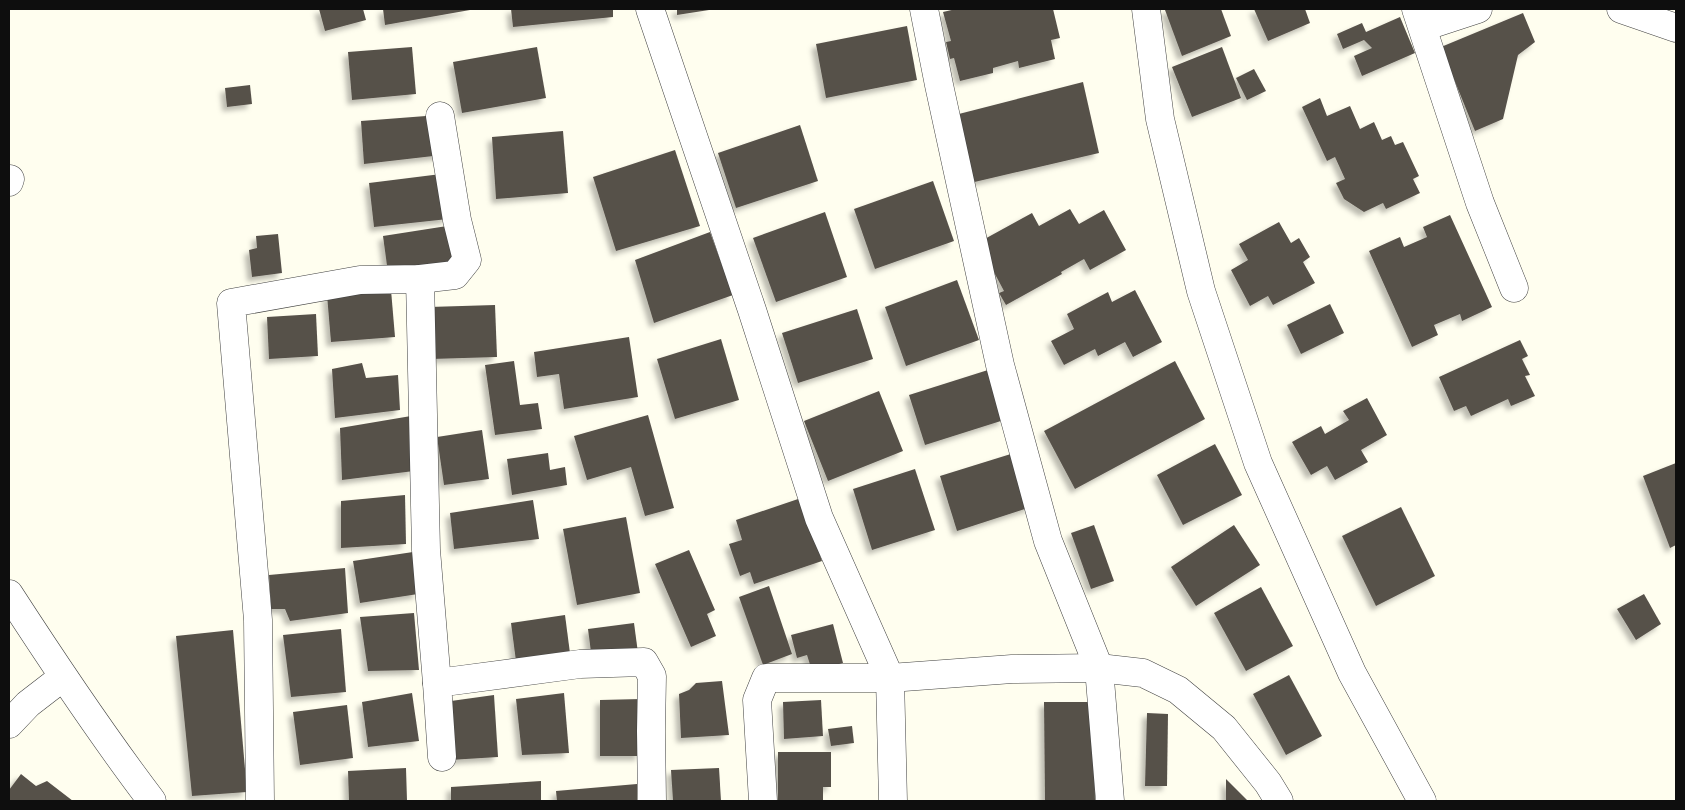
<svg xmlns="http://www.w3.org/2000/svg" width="1685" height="810" font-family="'Noto Serif',serif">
	<defs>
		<filter id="shadow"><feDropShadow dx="-4.5" dy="4.5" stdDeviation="2.5" flood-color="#0004"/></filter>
	</defs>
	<rect width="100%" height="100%" fill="#fffeef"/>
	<g fill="#57514a" filter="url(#shadow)">
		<path d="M319,9H363L366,20L325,31Z"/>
		<path d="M383,9H469L470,10L385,25Z"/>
		<path d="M511,9H613V17L513,27Z"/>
		<path d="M677,9H709V10L677,15Z"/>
		<path d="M956,9H1053L1060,38L1051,40L1055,59L1019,68L1018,61L993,68V73L960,81L954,58L950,59L946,42L951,41L943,12Z"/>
		<path d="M1169,9H1221L1231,36L1182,56L1165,10Z"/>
		<path d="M1254,9H1305L1310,23L1268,41Z"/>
		<path d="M1523,13L1535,42L1518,55L1503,119L1475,131L1441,47Z"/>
		<path d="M1400,17L1415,53L1362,76L1354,56L1372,48L1364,40L1343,49L1337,34L1362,23L1366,32Z"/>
		<path d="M907,26L917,80L826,98L816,44Z"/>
		<path d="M412,47L416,94L352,100L348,52Z"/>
		<path d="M537,47L546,98L462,113L453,62Z"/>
		<path d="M1222,47L1241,98L1192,117L1172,67Z"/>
		<path d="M1254,69L1266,91L1247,100L1236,78Z"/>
		<path d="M1083,82L1099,153L966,184L951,116Z"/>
		<path d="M250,85L252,104L227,107L225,88Z"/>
		<path d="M1320,98L1327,116L1350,106L1360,129L1374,122L1382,140L1391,136L1395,145L1403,142L1419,176L1413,179L1420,193L1386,209L1383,203L1364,212L1344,199L1336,183L1345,179L1335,157L1327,161L1302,107Z"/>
		<path d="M439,115L442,155L364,164L361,121Z"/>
		<path d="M800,125L818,181L736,208L718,153Z"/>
		<path d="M563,131L568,193L496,199L492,137Z"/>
		<path d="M675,150L700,226L616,251L593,177Z"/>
		<path d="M441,174L448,219L374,227L369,183Z"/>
		<path d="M933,181L954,241L875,269L854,209Z"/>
		<path d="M1070,209L1079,224L1104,210L1126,250L1090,270L1084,259L1061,272L1062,274L1006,305L999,293L1004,291L988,261L991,259L981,241L1032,213L1039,226Z"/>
		<path d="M825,212L847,277L776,302L753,238Z"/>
		<path d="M1450,215L1492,307L1462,321L1460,314L1434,325L1438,335L1412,347L1369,251L1400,237L1404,247L1427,237L1423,227Z"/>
		<path d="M1279,222L1291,243L1299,238L1310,257L1303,262L1315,283L1273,305L1268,296L1250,306L1231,270L1248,260L1239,244Z"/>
		<path d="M447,226L453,263L388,273L383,236Z"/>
		<path d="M710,232L733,295L654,323L635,260Z"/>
		<path d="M278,234L282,273L252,277L249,250L257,248L256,236Z"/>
		<path d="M957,280L979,340L906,366L885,307Z"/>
		<path d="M391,290L395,337L331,342L327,295Z"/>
		<path d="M1135,290L1162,342L1133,357L1125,342L1098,356L1095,349L1064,365L1051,341L1074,329L1067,314L1108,292L1112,302Z"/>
		<path d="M1330,304L1344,333L1301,354L1287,325Z"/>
		<path d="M495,305L497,357L431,359L429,307Z"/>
		<path d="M857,309L873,359L798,383L782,333Z"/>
		<path d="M316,314L318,356L269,359L267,317Z"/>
		<path d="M629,337L638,397L564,409L559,374L537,377L534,352Z"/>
		<path d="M721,339L739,400L675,419L657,359Z"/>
		<path d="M1520,340L1528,356L1522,359L1530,375L1525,376L1535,396L1511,406L1508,399L1471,416L1466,406L1454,411L1439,377Z"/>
		<path d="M514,361L520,405L538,403L542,429L495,435L485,365Z"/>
		<path d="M1175,361L1205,419L1075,489L1044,431Z"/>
		<path d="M362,363L366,378L398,375L400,410L335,418L332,369Z"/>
		<path d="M988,370L1004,420L925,445L909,395Z"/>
		<path d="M879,391L903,451L828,481L804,421Z"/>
		<path d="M1367,398L1387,435L1361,450L1368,462L1335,480L1327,466L1311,475L1292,442L1321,426L1325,434L1349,420L1343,411Z"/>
		<path d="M648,415L674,508L645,516L631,467L587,480L574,436Z"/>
		<path d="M411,416L414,471L342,480L340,428Z"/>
		<path d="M482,430L489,479L444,485L437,437Z"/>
		<path d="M1215,444L1242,495L1183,525L1157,475Z"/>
		<path d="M548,453L550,470L565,467L567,485L512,495L507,459Z"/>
		<path d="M1014,453L1031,507L957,531L940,476Z"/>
		<path d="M1676,463V545L1670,548L1643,476Z"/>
		<path d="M915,469L935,530L872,550L853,489Z"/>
		<path d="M405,495L406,544L341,548V501Z"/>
		<path d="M801,498L822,561L754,584L750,572L740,576L729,544L742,540L736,520Z"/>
		<path d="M533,500L539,539L454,549L450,513Z"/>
		<path d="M1401,507L1435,576L1376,606L1342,536Z"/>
		<path d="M626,517L640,593L577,605L563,529Z"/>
		<path d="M1094,525L1114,581L1091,589L1071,533Z"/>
		<path d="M1234,525L1260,565L1196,606L1171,567Z"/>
		<path d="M689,550L715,610L707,614L716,636L691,647L655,564Z"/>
		<path d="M413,552L418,594L360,603L353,561Z"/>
		<path d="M345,568L348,613L290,621L285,609H271L269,575Z"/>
		<path d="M769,586L792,654L763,665L739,597Z"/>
		<path d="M1261,587L1293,646L1246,671L1214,613Z"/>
		<path d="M1644,594L1661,624L1636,640L1617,609Z"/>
		<path d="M414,613L419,670L368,671L360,617Z"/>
		<path d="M565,615L571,661L517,669L511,623Z"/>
		<path d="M634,623L638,653L592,660L588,629Z"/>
		<path d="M833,624L843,663L812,671L807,655L797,658L791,635Z"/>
		<path d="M341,629L346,692L291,697L283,635Z"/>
		<path d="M233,630L247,792L192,796L176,636Z"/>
		<path d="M1289,675L1322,736L1286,755L1253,694Z"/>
		<path d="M722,681L729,735L681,738L679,694L689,690L696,683Z"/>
		<path d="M412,693L419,741L368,747L362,702Z"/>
		<path d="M564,693L569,753L522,755L516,699Z"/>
		<path d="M494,695L498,757L450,760L451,701Z"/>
		<path d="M641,699L640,756H600V700Z"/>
		<path d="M821,700L823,736L784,739L783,702Z"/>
		<path d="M1044,702H1094L1095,801H1045Z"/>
		<path d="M347,705L353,758L300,765L293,712Z"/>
		<path d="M1147,713L1168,714L1167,786H1145Z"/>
		<path d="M852,726L854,743L831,746L828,729Z"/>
		<path d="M778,752H831V787H823V801H778Z"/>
		<path d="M406,768L407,801H349L348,771Z"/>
		<path d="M719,768L721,801H673L671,770Z"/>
		<path d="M21,774L36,786L47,781L73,801H9V790Z"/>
		<path d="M1226,779L1248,801H1226Z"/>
		<path d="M541,781V801H451V787Z"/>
		<path d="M637,784V801H557L556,791Z"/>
	</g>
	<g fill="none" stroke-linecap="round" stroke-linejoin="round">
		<defs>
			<g id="minor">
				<path d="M650,9L752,310L819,518L890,678L893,801"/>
				<path d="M924,9L939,85L1000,365L1048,541L1099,668L1110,801"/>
				<path d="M1146,9L1160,119L1201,291L1258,463L1352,673L1422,801"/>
				<path d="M1416,9L1480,203L1514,288"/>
				<path d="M1621,9L1676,28"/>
				<path d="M1423,27L1478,9"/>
				<path d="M9,182L10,179"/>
				<path d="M420,279L426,550L437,683L442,757"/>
				<path d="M9,594C55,665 101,734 152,801"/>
				<path d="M437,683L580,664L644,662L652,676L651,731L652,801"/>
				<path d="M9,724L28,704L63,677"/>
				<path d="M260,801L258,620L231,303L360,280L420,279L455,275L467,260L457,220L440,116"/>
				<path d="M763,801L757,700L766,678H890L1012,669L1099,668L1143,673L1178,690L1224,728L1268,783L1279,801"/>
			</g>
		</defs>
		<use href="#minor" stroke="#414141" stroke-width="29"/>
		<use href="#minor" stroke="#fff" stroke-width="28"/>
	</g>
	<rect width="1685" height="810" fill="none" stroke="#0e0e0e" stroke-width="20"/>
</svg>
